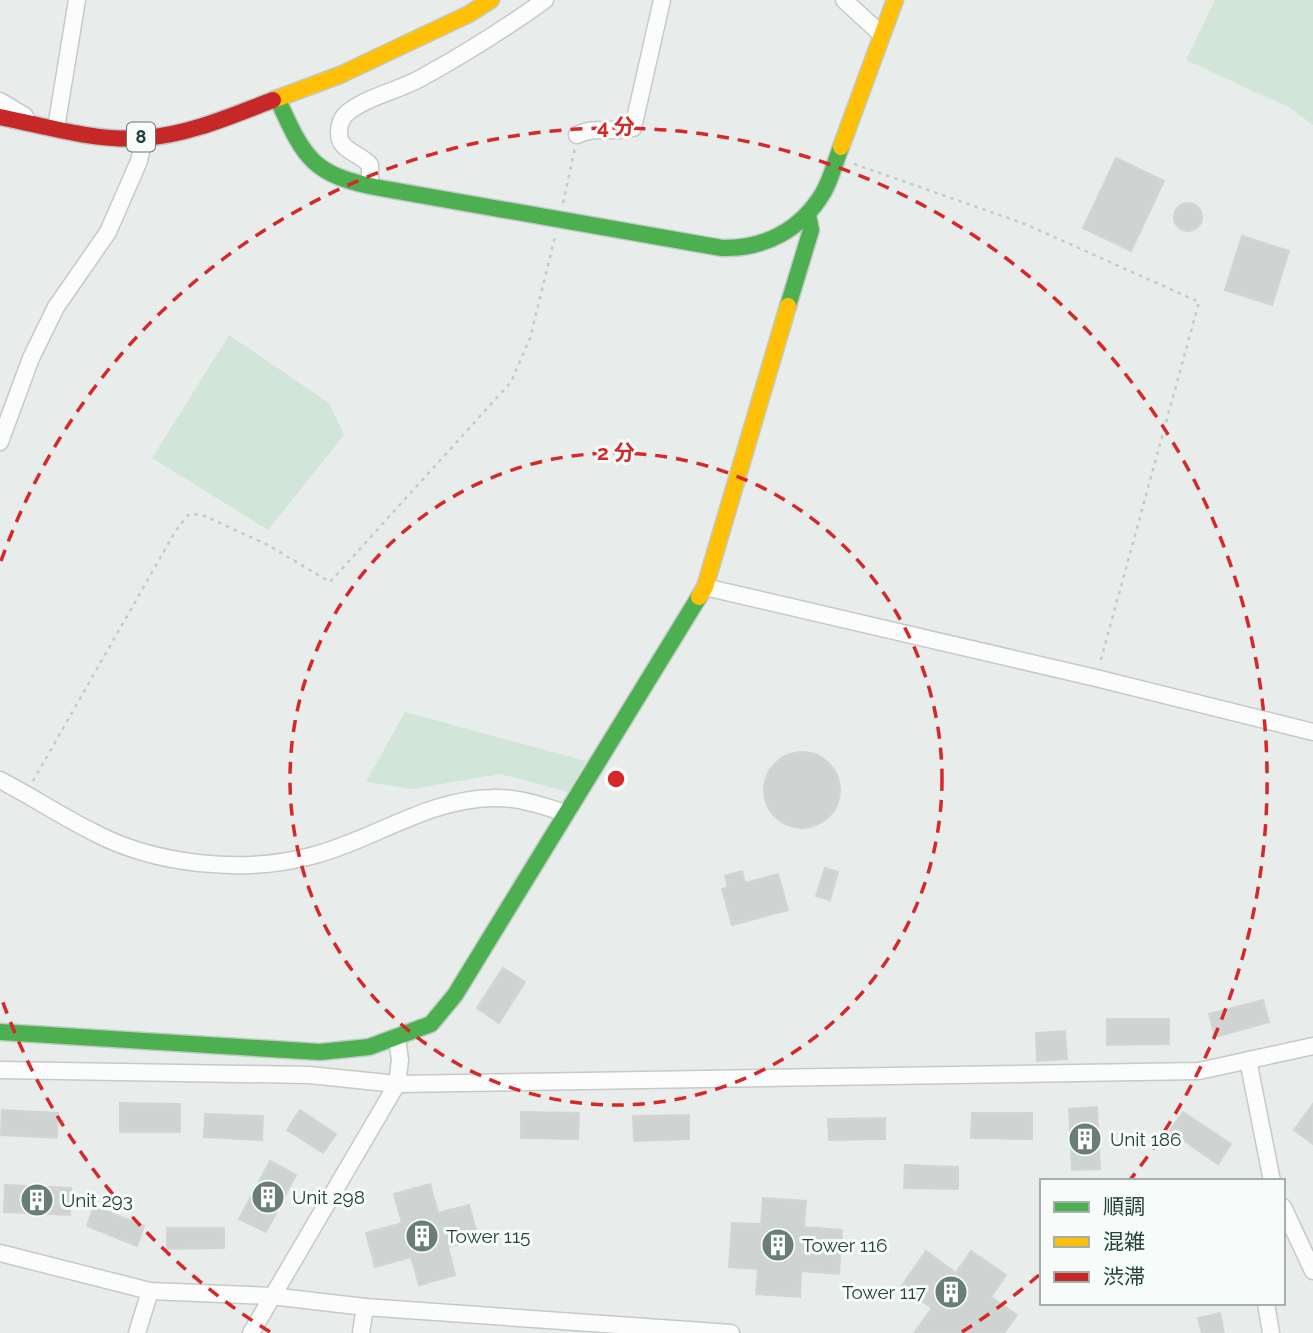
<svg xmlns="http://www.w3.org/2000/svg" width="1313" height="1333" font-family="Raleway,'Noto Sans JP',sans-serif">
	<rect width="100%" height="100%" fill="#e8edeb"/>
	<g fill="#d1e6d8">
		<path d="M1215,0H1313V125L1290,108L1186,60Z"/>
		<path d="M229,335L329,403L344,435L268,530L152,458Z"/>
		<path d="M405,712L586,761L568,792L500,774L413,789L366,782Z"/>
	</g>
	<g fill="#cfd4d2" stroke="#d1d6d4" stroke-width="2">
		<path d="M1116,158L1164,181L1131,251L1083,228Z"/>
		<circle cx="1188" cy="217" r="14"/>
		<path d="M1242,236L1289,251L1272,305L1225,290Z"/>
		<circle cx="802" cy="790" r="38"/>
		<path d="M825,868L838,872L830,900L816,896Z"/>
		<path d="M742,871L745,883L778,874L788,910L732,925L722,889L728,887L725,876Z"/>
		<path d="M503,968L525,982L499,1023L477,1008Z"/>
		<path d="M1263,1000L1269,1022L1215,1037L1209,1014Z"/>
		<path d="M1107,1019H1169V1044L1107,1045Z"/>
		<path d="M1065,1031L1067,1059L1037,1061L1036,1033Z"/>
		<path d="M120,1103L180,1104V1132H120Z"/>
		<path d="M1313,1104V1144L1294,1130Z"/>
		<path d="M1097,1107L1100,1169L1072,1170L1069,1109Z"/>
		<path d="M2,1110L58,1113L57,1138L1,1135Z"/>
		<path d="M300,1110L336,1134L323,1153L287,1130Z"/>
		<path d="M521,1112L579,1113L578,1139L521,1138Z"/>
		<path d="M1183,1112L1231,1144L1218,1164L1170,1131Z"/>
		<path d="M972,1113H1032V1139L971,1138Z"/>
		<path d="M205,1114L263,1116L262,1140L204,1137Z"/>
		<path d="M689,1115V1139L634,1141L633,1116Z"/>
		<path d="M885,1118V1139L829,1140L828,1119Z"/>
		<path d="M270,1161L296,1175L266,1232L239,1219Z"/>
		<path d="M905,1165L958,1167V1189L904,1188Z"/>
		<path d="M430,1184L438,1213L469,1205L478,1238L448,1247L455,1275L419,1285L411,1257L375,1267L366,1233L402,1223L394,1194Z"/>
		<path d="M5,1185L71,1188L70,1215L4,1212Z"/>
		<path d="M763,1198L806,1201L804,1227L842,1230L839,1274L801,1271L800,1297L756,1294L758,1269L729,1267L732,1223L761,1224Z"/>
		<path d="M94,1206L144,1226L137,1246L87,1226Z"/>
		<path d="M167,1228H224V1248L167,1249Z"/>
		<path d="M926,1251L956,1273L971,1251L1006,1275L991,1297L1017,1315L1004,1333H914L932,1308L901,1287Z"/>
		<path d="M1220,1313L1224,1333H1202L1198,1318Z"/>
	</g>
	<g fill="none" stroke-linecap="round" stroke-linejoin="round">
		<defs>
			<g id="street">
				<path d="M844,0L882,35"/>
				<path d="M0,101L25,116"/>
				<path d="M56,128L77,0"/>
				<path d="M577,135C594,126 614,133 633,128L662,0"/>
				<path d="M370,185V165C359,152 338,151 339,132C339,125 342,117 347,113C368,96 398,91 421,78C463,55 506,28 545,0"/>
				<path d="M0,442L31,358L56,307L108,232L139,161L144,138"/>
				<path d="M705,587L1096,678L1313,732"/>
				<path d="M0,780C31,796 61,816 93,832C155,865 243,874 311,856C374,840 427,799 493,798C518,797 543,806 566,813"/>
				<path d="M1248,1060L1272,1181"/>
				<path d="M0,1070L309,1075L397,1084L1199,1071L1313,1046"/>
				<path d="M1283,1207L1313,1271"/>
				<path d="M0,1253L150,1291L271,1296L365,1307L731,1333"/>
				<path d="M1266,1303L1271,1333"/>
				<path d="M137,1333L150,1291"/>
				<path d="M251,1333L397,1084L400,1060L397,1038"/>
				<path d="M361,1333L365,1307"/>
			</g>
			<g id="fast">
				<path d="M278,100C305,160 313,175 380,188L722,248C764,249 801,230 823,193C831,180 835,162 841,147"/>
				<path d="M788,306L811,230L808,215"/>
				<path d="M0,1032L320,1052L369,1047L431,1024L455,995L699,597"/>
			</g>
			<g id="slow">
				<path d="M273,100L340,75L469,14L491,0"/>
				<path d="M841,147L895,0"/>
				<path d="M699,597L705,587L788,306"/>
			</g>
			<path id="jam" d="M0,117C46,126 96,142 144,138C188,135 231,116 273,100"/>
		</defs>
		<use href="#street" stroke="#c5cac8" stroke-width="19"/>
		<use href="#fast" stroke="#c3cbc8" stroke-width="19"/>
		<use href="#slow" stroke="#c3cbc8" stroke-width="19"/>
		<use href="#jam" stroke="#c3cbc8" stroke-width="19"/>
		<g stroke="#c3ccca" stroke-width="2.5" stroke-dasharray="3.5 5" stroke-linecap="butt">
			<path d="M854,164L1025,224L1199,302L1100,663"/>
			<path d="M563,203L575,148"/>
			<path d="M33,781L175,532L188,515L200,514L266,544L330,582L511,382L530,338L555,237"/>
		</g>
		<use href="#street" stroke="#fcfcfc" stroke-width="16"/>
		<use href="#fast" stroke="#4caf50" stroke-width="16"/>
		<use href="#slow" stroke="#ffc107" stroke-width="16"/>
		<use href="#jam" stroke="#c62828" stroke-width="16"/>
	</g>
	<g fill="none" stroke="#d62828" stroke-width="3.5" stroke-dasharray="12 9">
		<circle cx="616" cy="779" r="326"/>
		<path d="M1039 1275A652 652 0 0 1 962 1332M270 1332A652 652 0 0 1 1 997M1 561A652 652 0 1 1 1130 1180"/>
	</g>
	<defs>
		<symbol id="building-disc" viewBox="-11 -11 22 22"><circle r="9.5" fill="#697e78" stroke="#f7fbf9"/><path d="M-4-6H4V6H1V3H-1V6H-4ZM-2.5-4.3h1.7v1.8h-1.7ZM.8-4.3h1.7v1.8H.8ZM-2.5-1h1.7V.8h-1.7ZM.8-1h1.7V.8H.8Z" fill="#fff"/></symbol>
	</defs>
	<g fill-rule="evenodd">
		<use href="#building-disc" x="1066" y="1120" width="38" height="38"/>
		<use href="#building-disc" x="249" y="1178" width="38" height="38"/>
		<use href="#building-disc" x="18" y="1181" width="38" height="38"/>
		<use href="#building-disc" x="403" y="1217" width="38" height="38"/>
		<use href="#building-disc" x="759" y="1226" width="38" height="38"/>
		<use href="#building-disc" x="932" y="1273" width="38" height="38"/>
	</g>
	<g text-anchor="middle" stroke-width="6" stroke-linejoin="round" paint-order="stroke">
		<rect fill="#f7fbf9" stroke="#637a73" stroke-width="2" x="127" y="122.5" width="28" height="29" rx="5"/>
		<g font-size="18" font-weight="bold" fill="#24423a">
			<text x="141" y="143">8</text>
		</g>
		<g font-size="19" fill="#24423a" stroke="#f7fbf9" text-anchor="start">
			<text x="1110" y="1146">Unit 186</text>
			<text x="292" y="1204">Unit 298</text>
			<text x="61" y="1207">Unit 293</text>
			<text x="446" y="1243">Tower 115</text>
			<text x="802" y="1252">Tower 116</text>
			<text x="926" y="1299" text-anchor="end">Tower 117</text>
		</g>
	</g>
	<circle cx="616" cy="779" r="10" fill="#d62828" stroke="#f7fbf9" stroke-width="3.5"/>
	<g font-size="21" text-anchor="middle" font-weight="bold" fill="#d62828" stroke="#f7fbf9" stroke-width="6" stroke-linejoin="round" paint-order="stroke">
		<text x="616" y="134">4 分</text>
		<text x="616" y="460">2 分</text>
	</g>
	<rect x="1040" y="1179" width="245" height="126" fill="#f7fbf9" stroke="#a3b1ad" stroke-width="2"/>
	<rect x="1054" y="1202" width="35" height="10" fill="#4caf50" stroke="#a3b1ad" stroke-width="2"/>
	<text x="1103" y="1214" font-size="21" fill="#24423a">順調</text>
	<rect x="1054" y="1237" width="35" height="10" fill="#ffc107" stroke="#a3b1ad" stroke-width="2"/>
	<text x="1103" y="1249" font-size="21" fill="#24423a">混雑</text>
	<rect x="1054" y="1272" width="35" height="10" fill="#c62828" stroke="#a3b1ad" stroke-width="2"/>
	<text x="1103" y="1284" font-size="21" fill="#24423a">渋滞</text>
</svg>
